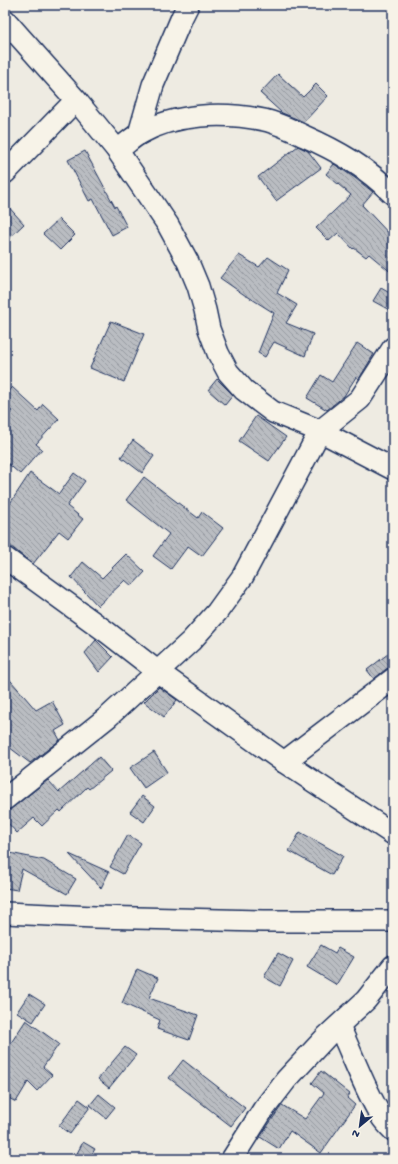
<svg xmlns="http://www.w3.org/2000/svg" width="398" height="1164" font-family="'Gochi Hand',sans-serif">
	<defs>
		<pattern id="building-back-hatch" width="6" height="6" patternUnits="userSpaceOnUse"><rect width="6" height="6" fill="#babdc2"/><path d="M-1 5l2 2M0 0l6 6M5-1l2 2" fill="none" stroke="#969aa1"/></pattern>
	</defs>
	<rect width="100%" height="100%" fill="#eeebe2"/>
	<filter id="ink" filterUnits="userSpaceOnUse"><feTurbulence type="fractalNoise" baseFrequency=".025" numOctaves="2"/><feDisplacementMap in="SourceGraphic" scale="8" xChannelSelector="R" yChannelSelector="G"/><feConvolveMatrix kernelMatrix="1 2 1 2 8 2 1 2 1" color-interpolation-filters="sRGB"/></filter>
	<g filter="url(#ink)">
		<g fill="url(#building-back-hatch)" stroke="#1b2f5e">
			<path d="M278,74L303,97L316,84L328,96L304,122L282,113L260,93Z"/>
			<path d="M298,146L308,151L321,168L276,201L258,177Z"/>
			<path d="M85,151L115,207L116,206L127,227L112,235L93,199L89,201L68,160Z"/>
			<path d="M334,164L355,178L373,192L362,205L393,238V274L369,254L366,257L354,248L353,249L338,233L329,241L316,228L351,195L326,174Z"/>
			<path d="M5,203L24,224L5,242Z"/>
			<path d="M59,219L75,235L60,250L43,234Z"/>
			<path d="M239,255L259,267L268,257L288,270L277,293L297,305L286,323L313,334L305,356L274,342L265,357L258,353L274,313L247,296H246L220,278Z"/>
			<path d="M381,288L393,295V312L373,301Z"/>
			<path d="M111,321L144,334L124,382L90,368Z"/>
			<path d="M357,343L374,354L359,379L356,377L344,396L327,410L307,398L321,375L332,382Z"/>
			<path d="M217,379L233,395L225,405L208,390Z"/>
			<path d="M12,387L38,411L43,404L59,419L36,444L42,449L20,474L5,461V419L12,411L5,405V395Z"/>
			<path d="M256,416L286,437L269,461L239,441Z"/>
			<path d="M133,440L154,456L142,473L121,457Z"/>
			<path d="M30,473L59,494L74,473L85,481L67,506L83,519L68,538L59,531L33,564L5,542V511Z"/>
			<path d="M144,477L198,518L202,512L223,528L202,556L188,546L171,569L153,556L169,534L126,500Z"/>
			<path d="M126,554L145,572L132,586L125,580L98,606L71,577L83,562L102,578Z"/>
			<path d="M96,640L113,657L99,672L85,653Z"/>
			<path d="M393,650V667L386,669L374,679L367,670Z"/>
			<path d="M5,674L36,710L52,701L65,725L55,731L60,740L30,763L5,744Z"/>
			<path d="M159,687L177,700L164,717L144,702Z"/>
			<path d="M154,752L167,772L144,788L130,768Z"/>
			<path d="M99,757L111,771L89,789L87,787L61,812L59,810L42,826L34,818L17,833L5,820V811L12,808L48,780L59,792Z"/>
			<path d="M142,796L155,806L144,822L130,812Z"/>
			<path d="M300,832L343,856L332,875L289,851Z"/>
			<path d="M128,835L141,843L123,874L110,867Z"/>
			<path d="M5,852L44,860L76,879L67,894L22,869L17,890L5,888Z"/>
			<path d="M69,854L109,872L101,888Z"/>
			<path d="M321,945L335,953L338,948L354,957L337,985L307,967Z"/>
			<path d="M278,953L293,961L280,986L264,977Z"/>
			<path d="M137,969L158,978L149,998L198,1015L189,1040L157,1029L160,1020L122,1003Z"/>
			<path d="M29,994L45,1004L33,1022L17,1012Z"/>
			<path d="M26,1020L59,1044L43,1067L52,1075L37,1091L28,1082L16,1102L5,1096V1052Z"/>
			<path d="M125,1047L136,1055L109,1088L98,1079Z"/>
			<path d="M183,1060L245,1108L231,1126L169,1078Z"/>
			<path d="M321,1071L350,1094L347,1098L355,1105L321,1153L290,1131L279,1149L260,1137L282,1105L305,1119L324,1093L312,1083Z"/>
			<path d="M99,1094L115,1107L106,1118L90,1105Z"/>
			<path d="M79,1099L90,1107L70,1134L59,1126Z"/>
			<path d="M83,1142L95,1149L89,1159H74Z"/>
		</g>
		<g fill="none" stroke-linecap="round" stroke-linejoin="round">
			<defs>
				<g id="street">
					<path d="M5,20L19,36L76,100L117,150L168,225L188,262L198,286L205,310L209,329L218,353L228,372L244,390L273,412L320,431L393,469"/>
					<path d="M139,134L153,85L182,17L188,5"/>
					<path d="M117,150C125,145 132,138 139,134C176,113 224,112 264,120C278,123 292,130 304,136C338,151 366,167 393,194"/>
					<path d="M5,173L76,100"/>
					<path d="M5,558L108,633L157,671L284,762L393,834"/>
					<path d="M284,762L393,679"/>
					<path d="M5,799L109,716L191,641L217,612L243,576L320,431L360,399L393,348"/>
					<path d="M5,913L95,917L264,921H393"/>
					<path d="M339,1026C353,1056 364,1088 381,1116C384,1121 389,1126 393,1130"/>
					<path d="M232,1159L263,1110L286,1080L327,1036L366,1000L393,966"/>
				</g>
			</defs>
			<use href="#street" stroke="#1b2f5e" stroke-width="24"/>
			<use href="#street" stroke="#f7f3e8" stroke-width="21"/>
		</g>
	</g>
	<rect width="398" height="1164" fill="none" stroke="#f7f3e8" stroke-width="20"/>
	<rect x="10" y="10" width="378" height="1144" fill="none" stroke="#1b2f5e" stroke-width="1.5" filter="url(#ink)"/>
	<g transform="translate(360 1126) rotate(209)" stroke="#f7f3e8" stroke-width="3" paint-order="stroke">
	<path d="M0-3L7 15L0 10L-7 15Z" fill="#1b2f5e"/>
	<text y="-6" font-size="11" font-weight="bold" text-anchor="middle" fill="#1b2f5e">N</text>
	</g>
</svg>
